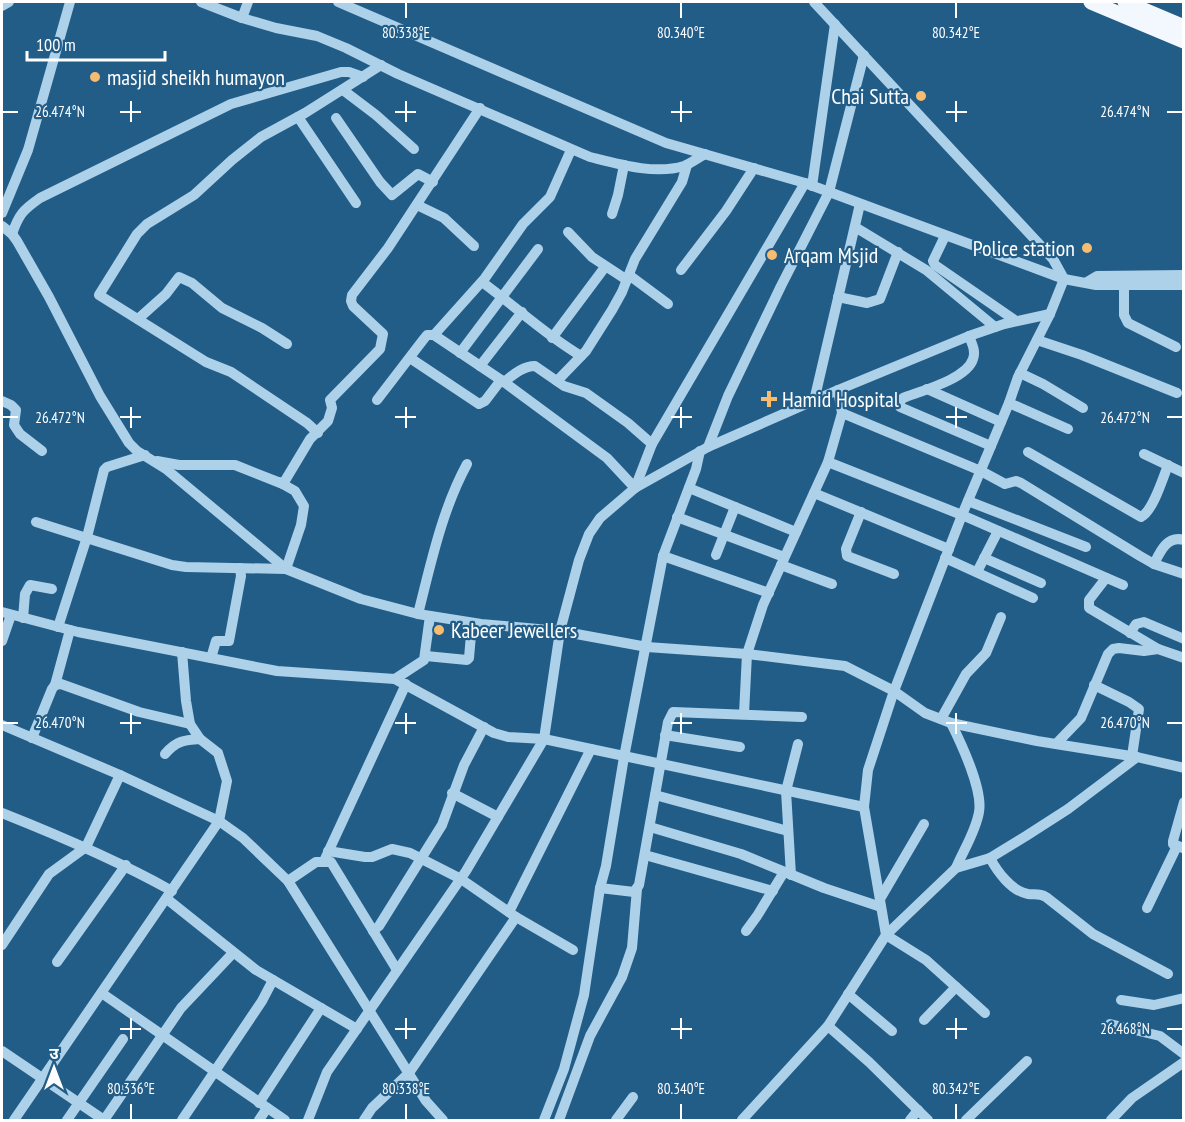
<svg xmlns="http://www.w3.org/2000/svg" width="1185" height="1122" font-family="'PT Sans Narrow','Noto Sans Devanagari',sans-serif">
	<rect width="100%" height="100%" fill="#225d88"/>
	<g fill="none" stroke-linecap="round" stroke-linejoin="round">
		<g stroke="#aed1ea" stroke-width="10">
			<path d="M201,2L242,18L276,28L317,36L346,48L398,74L590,157C618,164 655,175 684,166C691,163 698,158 705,154"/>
			<path d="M338,2L666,143L805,183L1064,279"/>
			<path d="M814,2L1053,259L1064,279"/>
			<path d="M2,6L9,2"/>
			<path d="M242,18L248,2"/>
			<path d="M343,90L376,115L414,149"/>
			<path d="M298,117L356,203"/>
			<path d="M336,118L380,182L392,195L418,174L433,182"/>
			<path d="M812,186L835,24"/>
			<path d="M417,205L444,218L474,246"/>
			<path d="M2,213L28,150L70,2"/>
			<path d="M612,214L618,195L624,165"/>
			<path d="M2,226L12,234L17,241L49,297L100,396L129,443L137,451L166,469L286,569L361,599L418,614L481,624L560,631L647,647L747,654L845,666L894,691L925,713L951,723L1037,741L1137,757L1184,768"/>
			<path d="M855,227L926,270L995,327"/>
			<path d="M568,232L592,257L627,280"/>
			<path d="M12,234C19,214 23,210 40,198L231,104L341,72H349L363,77"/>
			<path d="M945,236L933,261L935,265L1016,321"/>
			<path d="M681,270L726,211L754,168"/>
			<path d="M629,275L668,304"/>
			<path d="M482,282C515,306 545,335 581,356"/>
			<path d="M1087,282L1097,276L1184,275"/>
			<path d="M1124,284V315L1128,323L1176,347"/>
			<path d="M838,297L867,303L880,299L898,252"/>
			<path d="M138,319L166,294L179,277L192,283L222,308L262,328L287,344"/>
			<path d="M434,335L485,278L523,224L550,197L571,150"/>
			<path d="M969,336C972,344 976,351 973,359C967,379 921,391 903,398L899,403L900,407L991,446"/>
			<path d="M552,338L605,267"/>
			<path d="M1037,340L1082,355L1177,393"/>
			<path d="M460,353L538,249"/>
			<path d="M410,358L479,404L485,401L501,380"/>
			<path d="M480,366L522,312"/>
			<path d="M1020,373L1043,384L1083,408"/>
			<path d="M557,381L586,351L612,310L622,292L635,259L682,182L687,165"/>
			<path d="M504,382C513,375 523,366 535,366L564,386L586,393L628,423L652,444"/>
			<path d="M927,389L1001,422"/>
			<path d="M377,400L423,340L427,335H434L504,382L607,458L635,488L652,444L805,183"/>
			<path d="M2,401L11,405L16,410L14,425L20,434L42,451"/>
			<path d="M814,401L860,204"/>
			<path d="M1009,403L1068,429"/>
			<path d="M842,413L981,471L1005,484L1016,481L1021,483L1140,556L1154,564L1184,574"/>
			<path d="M318,433L307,423L231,372L206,362L99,295L137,234L147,224L194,195L232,160L261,137L305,113L381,65"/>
			<path d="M708,447L728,396L781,286L829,192L864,55"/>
			<path d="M1028,452L1141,517C1153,511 1163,478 1168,465"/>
			<path d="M1144,454L1184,473"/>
			<path d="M157,461L179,465H235L283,484L310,439L328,421L332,408L330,400L380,349L383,334L353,306L351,301L352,295L388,248L480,108"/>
			<path d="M828,462L962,515L1123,585"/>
			<path d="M689,488L796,532"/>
			<path d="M814,493L949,549"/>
			<path d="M968,501L1086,547"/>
			<path d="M861,512L846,549L847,556L894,574"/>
			<path d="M677,517L784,557"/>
			<path d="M36,522L172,565L186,567L286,569L301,525L304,506L295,491L279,482"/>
			<path d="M716,555L735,507"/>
			<path d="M663,556L769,593"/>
			<path d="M945,558L1033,598"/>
			<path d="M984,558L1041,583"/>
			<path d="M1154,564C1160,552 1167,535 1184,540"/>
			<path d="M781,565L832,584"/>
			<path d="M977,572L998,531"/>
			<path d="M1106,578L1089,600V608L1158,649"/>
			<path d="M2,612L78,632L277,671L395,679L494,733L508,737L544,739L864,807"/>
			<path d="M418,614C431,563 442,510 467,464"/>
			<path d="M23,618L25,594L30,585L52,589"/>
			<path d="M58,627L87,537L104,470L107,467L145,455"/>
			<path d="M1130,633L1136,624L1144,622L1184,639"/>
			<path d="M2,641L11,615"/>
			<path d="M426,656L467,660L469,658L472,623"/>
			<path d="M211,658L216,641H229L241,576L240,568"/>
			<path d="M395,679L424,660L430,616"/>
			<path d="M55,685L70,630"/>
			<path d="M1094,685L1129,702L1139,709L1132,756"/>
			<path d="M744,714L747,654L763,605L828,462L842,413L838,390"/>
			<path d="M941,719L966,674L986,653L1001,617"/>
			<path d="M951,723C961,743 983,790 979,812C976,831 963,851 956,868"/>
			<path d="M2,725L120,775L219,821L243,838L288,881L426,1101L443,1120"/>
			<path d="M665,735L740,747"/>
			<path d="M32,738L52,689L55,685L61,684L139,712L190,724"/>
			<path d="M1056,744L1081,718L1108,654L1113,649L1119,648L1144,651L1158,649L1184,658"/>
			<path d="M165,754C176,741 184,740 200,739"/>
			<path d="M452,793L498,817"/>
			<path d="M655,795L788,831"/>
			<path d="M2,813C60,836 117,860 172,891"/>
			<path d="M650,827L741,854L824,888L881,907"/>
			<path d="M1183,848L1173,844V841L1184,802"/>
			<path d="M328,851L365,857H372L392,849L410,853L461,879L516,917L573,950"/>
			<path d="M645,855L773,891"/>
			<path d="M990,858C997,871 1011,891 1028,894C1035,895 1039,893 1046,897L1093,934L1168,974"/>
			<path d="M324,861L406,684"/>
			<path d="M791,875L786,791L798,744"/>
			<path d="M288,881L316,862H331L397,970"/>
			<path d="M600,888L634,892L639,885L668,722L673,712L802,717"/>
			<path d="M167,899L256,970L357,1029"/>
			<path d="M880,899L924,824"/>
			<path d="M1147,908L1177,846"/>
			<path d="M509,912L591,749"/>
			<path d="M373,931L379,926L442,825L464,765L484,727"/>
			<path d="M746,931L757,916L784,872"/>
			<path d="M2,945L49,874L86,847L120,775"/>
			<path d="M57,962L126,865"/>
			<path d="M103,994L285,1120"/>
			<path d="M848,994L892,1031"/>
			<path d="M1121,1000L1154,1005L1184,998"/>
			<path d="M985,1013L926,960L886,935L956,868L990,858L1026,836L1068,809L1137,757"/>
			<path d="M924,1020L956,987"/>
			<path d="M1110,1024L1160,1036L1184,1054"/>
			<path d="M828,1026L869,1062L928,1120"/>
			<path d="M2,1051L104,1120"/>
			<path d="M259,1103L321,1008"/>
			<path d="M14,1120L219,821L227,781L218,753L200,739L190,724L186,701L182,652"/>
			<path d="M67,1120L123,1039"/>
			<path d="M104,1120L181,1008L233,953"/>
			<path d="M182,1120L262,1001L273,980"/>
			<path d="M259,1120L267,1108"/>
			<path d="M308,1120L327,1072L466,871L544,739L560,631L579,560L589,534L600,518L635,488L708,447L838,390L969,336L1004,324L1050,314"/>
			<path d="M364,1120L372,1108L409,1073L516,917"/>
			<path d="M544,1120L564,1069L584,995L600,888L606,866L624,757L663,556L696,469L700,451"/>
			<path d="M559,1120L590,1036L622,977L632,948L637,889"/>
			<path d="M616,1120L633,1097"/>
			<path d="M742,1120L828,1026L886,935L864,807L868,770L894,691L962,515L1009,403L1018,377L1050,314L1064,279L1096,285H1184"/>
			<path d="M910,1120L918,1110"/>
			<path d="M966,1120L1027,1061"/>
			<path d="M1111,1120L1132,1098L1184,1062"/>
		</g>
		<g stroke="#f2f8fe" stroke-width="15">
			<path d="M1091,2L1184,41"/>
			<path d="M1125,2L1184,27"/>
		</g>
	</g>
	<path fill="none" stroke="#fff" stroke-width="2" d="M406,3V18M681,3V18M956,3V18M131,101V122M406,101V122M681,101V122M956,101V122M3,112H18M120,112H141M395,112H416M671,112H692M946,112H967M1167,112H1182M131,407V428M406,407V428M681,407V428M956,407V428M3,417H18M120,417H141M395,417H416M671,417H692M946,417H967M1167,417H1182M131,713V734M406,713V734M681,713V734M956,713V734M3,723H18M120,723H141M395,723H416M671,723H692M946,723H967M1167,723H1182M131,1018V1039M406,1018V1039M681,1018V1039M956,1018V1039M120,1029H141M395,1029H416M671,1029H692M946,1029H967M1167,1029H1182M131,1104V1119M406,1104V1119M681,1104V1119M956,1104V1119"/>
	<g fill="#f6bd70" stroke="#225d88" stroke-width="2">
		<circle cx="95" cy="77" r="6"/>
		<circle cx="921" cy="96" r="6"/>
		<circle cx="1087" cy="248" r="6"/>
		<circle cx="772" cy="255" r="6"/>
		<path d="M766 390h6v6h6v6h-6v6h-6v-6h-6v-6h6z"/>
		<circle cx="439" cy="630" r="6"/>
	</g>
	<g text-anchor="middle" stroke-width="4.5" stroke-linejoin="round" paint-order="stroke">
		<g font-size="22" fill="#fff" stroke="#225d88" text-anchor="start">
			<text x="107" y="85">masjid sheikh humayon</text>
			<text x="909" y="104" text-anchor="end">Chai Sutta</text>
			<text x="1075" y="256" text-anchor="end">Police station</text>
			<text x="784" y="263">Arqam Msjid</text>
			<text x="782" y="407">Hamid Hospital</text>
			<text x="451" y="638">Kabeer Jewellers</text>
		</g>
	</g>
	<g font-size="15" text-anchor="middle" fill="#fff" stroke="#225d88" stroke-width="4.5" stroke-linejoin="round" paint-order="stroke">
		<text x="406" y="38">80.338°E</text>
		<text x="681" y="38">80.340°E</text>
		<text x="956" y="38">80.342°E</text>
		<text x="60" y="117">26.474°N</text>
		<text x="1125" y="117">26.474°N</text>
		<text x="60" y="423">26.472°N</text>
		<text x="1125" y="423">26.472°N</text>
		<text x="60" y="728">26.470°N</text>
		<text x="1125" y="728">26.470°N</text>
		<text x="1125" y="1034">26.468°N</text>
		<text x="131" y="1094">80.336°E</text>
		<text x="406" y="1094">80.338°E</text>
		<text x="681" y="1094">80.340°E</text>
		<text x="956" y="1094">80.342°E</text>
	</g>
	<rect width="1185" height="1122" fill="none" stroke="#ffffff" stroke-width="6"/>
	<g transform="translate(54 1068)" stroke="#225d88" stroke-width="4.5" paint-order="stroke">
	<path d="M0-4.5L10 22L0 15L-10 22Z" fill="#ffffff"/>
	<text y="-9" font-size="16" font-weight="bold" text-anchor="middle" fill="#ffffff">उ</text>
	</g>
	<path d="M27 51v9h138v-9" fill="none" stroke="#ffffff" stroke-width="3"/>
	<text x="36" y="51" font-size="18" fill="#ffffff" stroke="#225d88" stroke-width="4.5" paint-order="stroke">100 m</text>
</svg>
